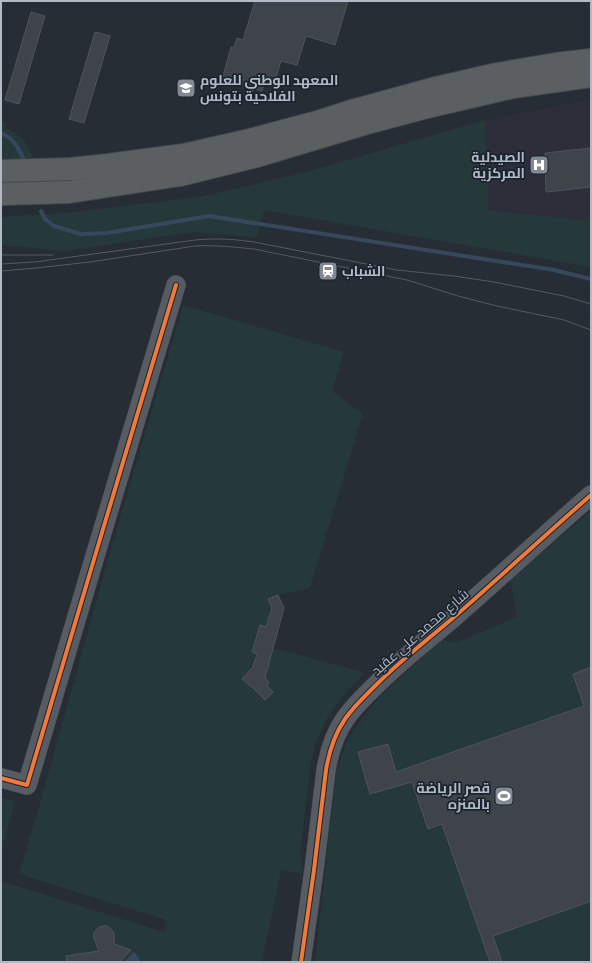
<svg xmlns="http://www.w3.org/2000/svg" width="592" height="963" font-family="'Fira Sans Condensed',Cairo,sans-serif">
	<rect width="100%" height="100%" fill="#272d34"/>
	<path fill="#2e2d3a" d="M591,99V221L489,210L485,120Z"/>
	<g fill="#25383a" fill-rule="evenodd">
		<path d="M485,120L489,210L591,221V267L264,210L257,237L194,232L65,251L1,245V217L64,213L200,197L306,172Z"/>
		<path d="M1,121L6,122L5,128L15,133L24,140L33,157L15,160L1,159Z"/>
		<path d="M183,305L344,352L332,391L363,414L310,588L278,595L268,599L272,607V609L266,627L260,625L252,652L257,654L265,664L269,665L272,654L269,653L271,647L365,673L344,694L333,709L325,722L315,745L310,768L300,856L304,874L281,870L262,962H1V881L164,932L166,920L19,874L39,807L109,556ZM265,678L269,682L267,685L273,692L265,700L257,692L262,686Z"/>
		<path d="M591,511V669L590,668L573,674L584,706L407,768L428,828L442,824L490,962H315L336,773L347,740L364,716L380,696L442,639L455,643L517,617L510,579Z"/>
		<path d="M1,797L15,801L1,852Z"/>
		<path d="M591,901V962H502L493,936Z"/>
	</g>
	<path fill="#36485e" d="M134,952L139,958L140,962H124Z"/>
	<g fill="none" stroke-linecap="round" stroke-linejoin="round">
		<g stroke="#36485e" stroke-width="4">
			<path d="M1,133C13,138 18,147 23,158"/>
			<path d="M41,211L45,219L54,226L81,234L107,233L209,216L554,270L591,279"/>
		</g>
	</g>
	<g fill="#3f444a" stroke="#4f545b">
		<path d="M255,1H348L335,45L306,36L297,65L281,61L273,87L264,84L262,91L222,80L231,47H234L237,38L243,40Z"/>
		<path d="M31,12L45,16L19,104L5,100Z"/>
		<path d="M95,32L110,36L84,123L69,119Z"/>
		<path d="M591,148V187L546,192L545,153Z"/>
		<path d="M278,595L284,608L265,678L269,682L267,685L273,692L265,700L251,686V687L242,679L253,667L257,654L252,652L260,625L266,627L272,608L268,599Z"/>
		<path d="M591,667V901L493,936L502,962H490L442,824L428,829L412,782L370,794L358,752L388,744L396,772L584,706L573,674Z"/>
		<path d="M103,926H107L110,928L113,931L114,934V944L131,950L120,962H67L66,956L99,951L94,938V933L96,930L99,927Z"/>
	</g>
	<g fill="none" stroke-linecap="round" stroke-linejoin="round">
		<defs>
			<g id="minor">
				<path d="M1,778L27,785L95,556L176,285"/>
				<path d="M301,962L314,870L326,770C329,752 334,735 345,719C354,706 366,695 377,684C401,660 427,640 453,618C499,578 544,536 591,495"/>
			</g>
			<g id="highway">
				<path d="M1,171L71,169L108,165L184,155L250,140L321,121L355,110L432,89L497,74L556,64L591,60"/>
				<path d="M1,194L69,192L180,175L257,156L367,123L427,107L513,87L591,76"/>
			</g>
		</defs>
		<use href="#minor" stroke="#45494f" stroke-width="20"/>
		<use href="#highway" stroke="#44494f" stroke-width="24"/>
		<use href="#minor" stroke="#575c62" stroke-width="19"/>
		<use href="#highway" stroke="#5c5f62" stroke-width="22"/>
		<g stroke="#565a60" stroke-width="1">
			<path d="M1,255H53"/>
			<path d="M1,264L35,262L195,240C217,238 232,239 254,242L397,270L454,276L494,282L564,296L591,304"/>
			<path d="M1,271L36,268L90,262L195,246C215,245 234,247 254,249L407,280L458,296L497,306L564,320L591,330"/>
		</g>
		<defs>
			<g id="cycleway">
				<path d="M1,778L27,785L95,556L176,285"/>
				<path d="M301,962L314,870L326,770C329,752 334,735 345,719C354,706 366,695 377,684C401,660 427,640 453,618C499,578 544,536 591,495"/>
			</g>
		</defs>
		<use href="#cycleway" stroke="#1b242e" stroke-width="6"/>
		<use href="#cycleway" stroke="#f17a3a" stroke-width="4"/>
	</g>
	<defs>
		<symbol id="university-square" viewBox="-11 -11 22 22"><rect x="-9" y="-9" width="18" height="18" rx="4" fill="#818992" stroke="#1b242e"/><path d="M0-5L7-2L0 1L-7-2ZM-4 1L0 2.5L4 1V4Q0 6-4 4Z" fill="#fff"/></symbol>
		<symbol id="hospital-square" viewBox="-11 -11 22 22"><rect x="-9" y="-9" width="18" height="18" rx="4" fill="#818992" stroke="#1b242e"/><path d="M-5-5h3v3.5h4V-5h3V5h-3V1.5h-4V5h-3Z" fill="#fff"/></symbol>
		<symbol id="station-square" viewBox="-11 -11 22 22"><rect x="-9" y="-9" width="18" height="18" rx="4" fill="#818992" stroke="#1b242e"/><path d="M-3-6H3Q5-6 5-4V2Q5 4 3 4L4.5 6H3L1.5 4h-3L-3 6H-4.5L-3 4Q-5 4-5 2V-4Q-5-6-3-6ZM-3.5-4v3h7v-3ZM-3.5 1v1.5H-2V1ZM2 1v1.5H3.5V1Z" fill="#fff"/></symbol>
		<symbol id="stadium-square" viewBox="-11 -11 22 22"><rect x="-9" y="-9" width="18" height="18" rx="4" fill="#818992" stroke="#1b242e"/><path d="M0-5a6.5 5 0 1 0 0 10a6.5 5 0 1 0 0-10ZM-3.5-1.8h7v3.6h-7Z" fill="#fff"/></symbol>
	</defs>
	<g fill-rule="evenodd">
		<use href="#university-square" x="175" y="77" width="22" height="22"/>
		<use href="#hospital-square" x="528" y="154" width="22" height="22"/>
		<use href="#station-square" x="317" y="260" width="22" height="22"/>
		<use href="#stadium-square" x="493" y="785" width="22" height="22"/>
	</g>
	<g text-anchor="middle" stroke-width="3.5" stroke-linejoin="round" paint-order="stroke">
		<g font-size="14" font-weight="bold" fill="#b1bac5" stroke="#1b242e" text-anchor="start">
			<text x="200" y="85">المعهد الوطني للعلوم<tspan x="200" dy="16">الفلاحية بتونس</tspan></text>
			<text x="525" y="162" text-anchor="end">الصيدلية<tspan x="525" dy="16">المركزية</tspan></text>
			<text x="342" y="276">الشباب</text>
			<text x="490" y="793" text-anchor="end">قصر الرياضة<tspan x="490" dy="16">بالمنزه</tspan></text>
		</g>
		<g font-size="14" fill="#b1bac5" stroke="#1b242e">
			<text transform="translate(420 632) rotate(-41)" y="5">شارع محمد علي عقيد</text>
		</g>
	</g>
	<rect width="592" height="963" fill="none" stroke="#b1bac5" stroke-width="4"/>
</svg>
